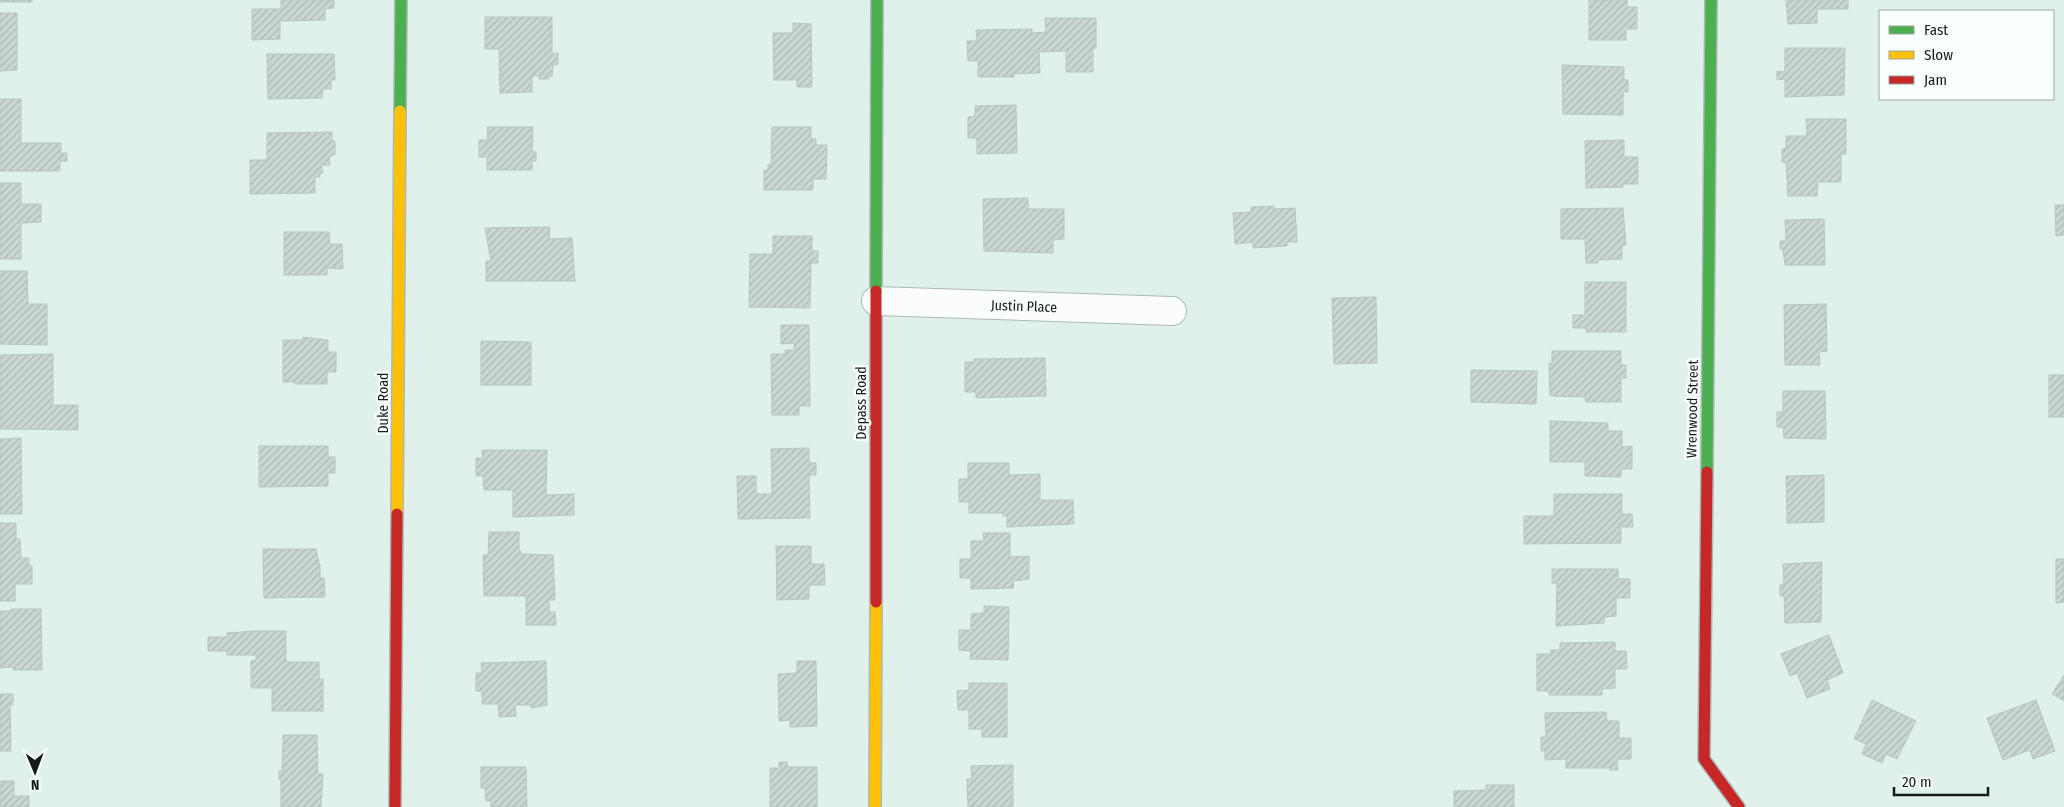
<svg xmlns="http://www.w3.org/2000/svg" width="2064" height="807" font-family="'Fira Sans Condensed',sans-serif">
	<defs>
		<pattern id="building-hatch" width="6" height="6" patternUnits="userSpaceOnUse" patternTransform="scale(1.25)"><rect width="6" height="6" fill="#cad7d3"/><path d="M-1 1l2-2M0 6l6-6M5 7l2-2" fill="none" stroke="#acb8b5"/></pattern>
	</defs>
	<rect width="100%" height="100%" fill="#e0f1ec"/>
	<g fill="url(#building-hatch)" stroke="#b7c5c1">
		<rect x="0" y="0" width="32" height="2"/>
		<path d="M281,0H334V8L325,9V20L280,21V39L252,40V9H281Z"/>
		<path d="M1589,0H1627V7H1637V29H1626V40H1589Z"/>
		<path d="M1786,0H1848V9H1817V23L1788,24Z"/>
		<path d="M0,13H17V70L0,71Z"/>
		<path d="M485,17H552V54L558,53V64L553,65L552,76L549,77V79H539V76H532V92L500,93L499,49H485Z"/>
		<path d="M1045,18H1096V48H1093V72H1066V51L1039,52L1040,73L1013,74L1014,77H978V61H968L967,41H977L976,30L1032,29V33L1046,32Z"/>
		<path d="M793,23L811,24L812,87H797V80H774L773,33H793Z"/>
		<path d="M1785,48H1845L1844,95L1785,97V79L1777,80V71L1785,72Z"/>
		<path d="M267,54H334L335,80H331V89H323L322,98L268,99Z"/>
		<path d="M1562,65L1624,67V80H1628V92H1623V115L1563,114Z"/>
		<path d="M0,99H21V143H61V153H67V161H60V171H0Z"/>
		<path d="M1016,105L1017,153L977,154V138H968V117L975,116V106Z"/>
		<path d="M1806,119H1846V154H1841V182H1818L1817,196H1788L1786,162H1782V149H1786V136H1807Z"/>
		<path d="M487,127H533L532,152H536V161H532V170H487V157H479V140H488Z"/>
		<path d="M772,127H811V139H816V145H827L826,179H813V190H764V170H768V164H771Z"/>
		<path d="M332,132V141H335V154L329,157L330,165H321L323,173H320V177H315V193L250,194V160H267V133Z"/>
		<path d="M1624,140V157H1638V184H1623V187L1586,188L1585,141Z"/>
		<path d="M0,183H21V204H41V222L22,223L21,226V259H0Z"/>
		<path d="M1028,198V209H1064V239L1053,240V253L984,251L983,199Z"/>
		<path d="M2055,205H2064V235L2056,236Z"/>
		<path d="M1274,206V209L1295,208L1297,242H1287V246L1253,248V242L1235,244L1233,213L1251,212V207Z"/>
		<path d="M1623,208L1626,245H1622V259L1598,260V263H1586L1585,239H1561V209Z"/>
		<path d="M1824,219L1825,265H1785L1783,250L1785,249H1780V241H1786L1785,220Z"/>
		<path d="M550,227L549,239L572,238L575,281H486V261H491L485,228Z"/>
		<path d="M284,232H329L330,244H342L343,269L327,268V275H284Z"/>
		<path d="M773,236H812V251H818V263H811L810,308L749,307L750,254H773Z"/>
		<path d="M0,271H27L28,304H47V345L0,344Z"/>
		<path d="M1585,282H1626V332H1586V328H1573V315H1585Z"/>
		<path d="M1376,297L1377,363L1334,364L1332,298Z"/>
		<path d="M1826,304L1827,351L1819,352L1820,365H1785L1784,305Z"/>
		<path d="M781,325H809L810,406H799V415H772L771,354H785V350H794V343L781,344Z"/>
		<path d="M303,337L328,340V352H336V372H327V384H295V382H283V340H303Z"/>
		<path d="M481,341L531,342V385H481Z"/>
		<path d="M1552,351H1621V365H1626V378H1621V402H1586L1585,397L1550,396L1549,363H1552Z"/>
		<path d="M53,354V405H78V430L0,429V355Z"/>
		<path d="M1045,358L1046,396L976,398V392H965V362H974V359Z"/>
		<path d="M1471,370L1537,371L1536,404L1471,402Z"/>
		<rect x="2049" y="375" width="15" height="42"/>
		<path d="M1783,391H1825L1826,439L1784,438L1783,427H1777V412H1783Z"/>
		<path d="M1550,421L1608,423V431H1622V447L1632,446V469H1621V477L1585,476V462H1550Z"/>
		<path d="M21,438L22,514H0V439Z"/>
		<path d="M259,446H328V457H335V473H328V486L259,487Z"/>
		<path d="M809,448V463H816V475H809L810,518L738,519L737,476H756V494H772L771,449Z"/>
		<path d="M482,450H547L546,495L574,494V515L513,517V490H484L483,476H476V458H483Z"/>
		<path d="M968,463H1009V475L1040,474V500H1073L1074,524L1007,527V516H1003V513H969V502H959V479H968Z"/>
		<path d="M1824,475V522L1787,523L1786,476Z"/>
		<path d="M1554,494H1622V514H1632L1633,527H1621V543L1524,544V516H1554Z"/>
		<path d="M0,523H16V539H20L21,558H29V566H32V584H15V601H0Z"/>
		<path d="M489,532H519V551H521V554L553,555L555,600H549V612H555L556,625H526V596H484L483,555H488Z"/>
		<path d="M983,533H1010V557L1029,556V579L1013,581L1014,588L971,589V578H960V559H971V541H984Z"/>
		<path d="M776,546H811V564H824L825,585H809V599L777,600Z"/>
		<path d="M263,549H316L319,563L316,564H320V578H324L325,597L264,598Z"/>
		<path d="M2056,559H2064V602L2056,603Z"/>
		<path d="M1822,562L1821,622L1785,623L1784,596H1780V585H1784L1783,564Z"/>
		<path d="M1552,569H1618V579H1630V598H1616V616L1604,617V623L1556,626L1557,583H1552Z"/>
		<path d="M984,606L1009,607L1008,660L970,659L971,651L959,650V630H971V614L984,613Z"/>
		<path d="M11,609H41L42,670H13V667L0,668V611H11Z"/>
		<path d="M255,631H286V662H319V679H323V711H272V688H251V661L256,660V655H227V651H208V637H227V633Z"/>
		<path d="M1829,635L1843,673L1827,680L1830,689L1807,698L1797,673L1790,676L1781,654Z"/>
		<path d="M1615,642V651H1626L1627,669H1615V688L1602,689V695H1549V691H1537V654H1551V650H1560V643Z"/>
		<path d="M546,661L547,705L531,708V705H515L516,716L499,717L498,704H482V691H476V673H482L481,663Z"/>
		<path d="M797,661H816L817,726L790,727V720L779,721L778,674L797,673Z"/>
		<path d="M2064,675V701L2052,694Z"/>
		<path d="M969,683H1007V737H982V729H969V710H958L957,691L969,690Z"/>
		<path d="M0,694H13V705H10L11,751H0Z"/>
		<path d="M1872,700L1916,721L1897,759L1886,754L1882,763L1862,754L1866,744L1854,739Z"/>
		<path d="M2036,700L2055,751L2033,759L2030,750L2003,760L1987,718Z"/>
		<path d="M1606,712L1607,721H1619V738H1631V759H1617L1618,770H1610V768H1566V759L1545,760V751H1541V737H1546L1545,713Z"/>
		<path d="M283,735H317L318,774H323L321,807H281V779H279V771H282Z"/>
		<path d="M779,762H787L788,767H817V807H770V768H779Z"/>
		<path d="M1013,765V807H968L967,779H972L971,766Z"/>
		<path d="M481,767H526L527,807H491V801H486L485,788H481Z"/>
		<path d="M0,781H14V796H29V807H0Z"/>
		<path d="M1486,785H1514V807H1454V791L1486,790Z"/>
	</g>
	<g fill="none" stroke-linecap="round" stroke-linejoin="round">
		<defs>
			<path id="street" d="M876,301L1172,311"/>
			<g id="fast">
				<path d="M400,111L401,0"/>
				<path d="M876,291L877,0"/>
				<path d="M1707,472L1711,0"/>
			</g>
			<g id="slow">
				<path d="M397,514L400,111"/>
				<path d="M875,807L876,602"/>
			</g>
			<g id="jam">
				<path d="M1707,472L1704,759L1739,807"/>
				<path d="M876,602V291"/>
				<path d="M395,807L397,514"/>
			</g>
		</defs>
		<use href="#street" stroke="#acb9b5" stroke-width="30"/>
		<use href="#fast" stroke="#acb9b5" stroke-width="14"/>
		<use href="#slow" stroke="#acb9b5" stroke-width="14"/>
		<use href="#jam" stroke="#acb9b5" stroke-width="14"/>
		<use href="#street" stroke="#fafdfc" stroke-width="28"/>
		<use href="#fast" stroke="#4caf50" stroke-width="11"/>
		<use href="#slow" stroke="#ffc107" stroke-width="11"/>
		<use href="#jam" stroke="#c62828" stroke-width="11"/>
	</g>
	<g text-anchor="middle" stroke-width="5" stroke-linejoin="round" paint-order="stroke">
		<g font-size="14" fill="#111c19" stroke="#f9fffd">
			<text transform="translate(1024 306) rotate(2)" y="5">Justin Place</text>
			<text transform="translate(383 403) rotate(-90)" y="5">Duke Road</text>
			<text transform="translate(861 403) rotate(-90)" y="5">Depass Road</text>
			<text transform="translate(1692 409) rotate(-89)" y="5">Wrenwood Street</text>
		</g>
	</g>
	<rect x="1879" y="10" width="175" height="90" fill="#f9fffd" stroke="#9ca4a2"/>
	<rect x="1889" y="26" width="25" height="8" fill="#4caf50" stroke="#9ca4a2"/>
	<text x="1924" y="35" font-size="15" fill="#111c19">Fast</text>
	<rect x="1889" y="51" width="25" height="8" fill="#ffc107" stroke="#9ca4a2"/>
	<text x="1924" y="60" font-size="15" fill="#111c19">Slow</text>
	<rect x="1889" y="76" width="25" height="8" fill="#c62828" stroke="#9ca4a2"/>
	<text x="1924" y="85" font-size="15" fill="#111c19">Jam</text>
	<g transform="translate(35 772) rotate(179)" stroke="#f9fffd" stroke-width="4" paint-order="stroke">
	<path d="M0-4L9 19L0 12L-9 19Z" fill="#111c19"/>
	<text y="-8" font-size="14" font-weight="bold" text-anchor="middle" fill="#111c19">N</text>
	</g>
	<path d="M1894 787v8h94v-8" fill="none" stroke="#111c19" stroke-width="2.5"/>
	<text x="1902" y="787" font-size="15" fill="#111c19" stroke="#f9fffd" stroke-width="4" paint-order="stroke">20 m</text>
</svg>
